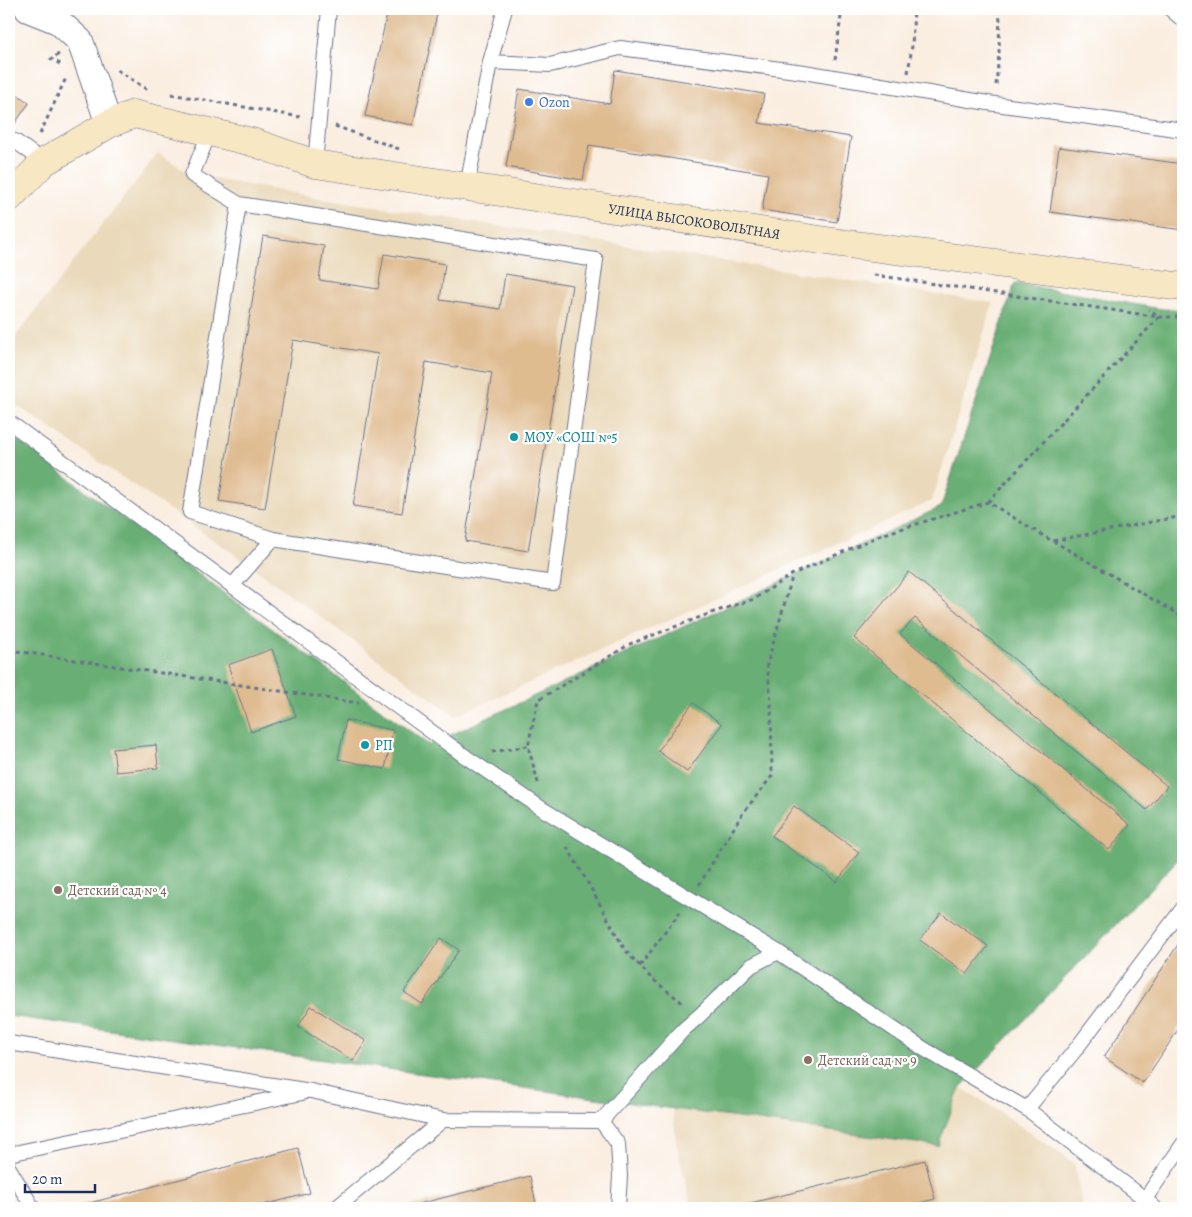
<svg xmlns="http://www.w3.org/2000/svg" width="1192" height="1217" font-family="Alegreya,serif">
	<rect width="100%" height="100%" fill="#fff"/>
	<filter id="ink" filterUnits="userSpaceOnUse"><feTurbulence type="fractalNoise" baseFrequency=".02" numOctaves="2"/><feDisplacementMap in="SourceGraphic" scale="10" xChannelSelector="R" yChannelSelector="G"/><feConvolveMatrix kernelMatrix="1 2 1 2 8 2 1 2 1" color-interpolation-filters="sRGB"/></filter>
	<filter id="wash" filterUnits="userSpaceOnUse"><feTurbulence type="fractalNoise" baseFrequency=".0096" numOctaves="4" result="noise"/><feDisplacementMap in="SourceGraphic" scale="20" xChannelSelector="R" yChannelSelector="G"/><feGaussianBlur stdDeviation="1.12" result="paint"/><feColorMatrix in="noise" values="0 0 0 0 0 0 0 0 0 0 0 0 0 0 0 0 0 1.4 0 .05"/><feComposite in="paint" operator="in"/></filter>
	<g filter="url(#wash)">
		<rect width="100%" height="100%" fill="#faeee1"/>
		<g fill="#ead9ba">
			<path d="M158,153L192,175L315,197L993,303L932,501L455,716L250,565L9,400V345Z"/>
			<path d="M865,1028L994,1108L1074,1163L1083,1208H692L676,1143L671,1093Z"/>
		</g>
		<path fill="#69af74" stroke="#426f69" d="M1015,283L1161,309L1183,310V854L960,1088L938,1146L9,1016V434L429,745L941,507Z"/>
		<g id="blocks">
			<g fill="#dfbb90">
				<path d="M388,9H438L413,125L365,116Z"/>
				<path d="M615,70L764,94L759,123L851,137L837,222L762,210L768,174L589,145L583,180L506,167L519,89L610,104Z"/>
				<path d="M9,88L29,103L9,132Z"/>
				<path d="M1059,147L1183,164V230L1050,212Z"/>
				<path d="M263,236L324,246L319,280L378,289L384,254L445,264L440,300L500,309L505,274L572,285L528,551L465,541L492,373L426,362L402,513L353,506L378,354L293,340L265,508L219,501Z"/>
				<path d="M909,572L1167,786L1147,810L915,618L900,634L1130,825L1109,850L854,638Z"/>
				<path d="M272,649L296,716L251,732L228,665Z"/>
				<path d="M693,703L722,724L687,772L658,751Z"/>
				<path d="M346,720L393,730L385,769L338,759Z"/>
				<path d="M156,745L158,768L116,772L113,749Z"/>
				<path d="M794,806L859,852L837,882L772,836Z"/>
				<path d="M941,913L988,946L967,974L920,940Z"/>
				<path d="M1183,937V1022L1143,1083L1104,1057Z"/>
				<path d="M441,938L459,950L422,1004L404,992Z"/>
				<path d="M311,1006L366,1041L353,1061L298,1027Z"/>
				<path d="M298,1148L310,1193L252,1208H71Z"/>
				<path d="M925,1160L935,1199L899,1208H752L751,1203Z"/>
				<path d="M530,1176L537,1208H402Z"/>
			</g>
		</g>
	</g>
	<g filter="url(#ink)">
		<use href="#blocks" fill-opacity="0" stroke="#69728c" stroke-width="1"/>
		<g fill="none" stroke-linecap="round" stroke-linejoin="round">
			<defs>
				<g id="lane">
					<path d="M1170,9L1183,20"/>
					<path d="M490,62L550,65L620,48L804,72L988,103L1183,130"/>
					<path d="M210,131L192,175L239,204L190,512L273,539L553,583L596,260L239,204"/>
					<path d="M15,141L44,162"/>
					<path d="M315,164L329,9"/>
					<path d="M467,187L490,62L505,9"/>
					<path d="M9,422L466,757L544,810L778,952"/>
					<path d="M232,586L273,539"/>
					<path d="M9,1043L311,1091L443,1120L601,1121L618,1144L620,1176L618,1208"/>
					<path d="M1027,1109L1076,1049L1183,908"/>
					<path d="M601,1121L683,1030L699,1016L751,966L778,952L924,1049L1027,1109L1145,1199L1155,1208"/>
					<path d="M9,1154L302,1093"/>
					<path d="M9,1168L33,1208"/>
					<path d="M1145,1199L1183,1144"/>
					<path d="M336,1208L443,1120"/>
				</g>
				<path id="street" d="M28,9L58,21L80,41L109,124"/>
				<g id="secondary">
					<path id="s1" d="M9,198L44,162L109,124L134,114L252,142L315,164L840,243L1183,287"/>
				</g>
			</defs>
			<use href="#lane" stroke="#69728c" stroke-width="16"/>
			<use href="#street" stroke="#69728c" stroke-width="28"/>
			<use href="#secondary" stroke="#69728c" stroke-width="29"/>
			<g stroke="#69728c" stroke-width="3" stroke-dasharray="4 4" stroke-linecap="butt">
				<path d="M59,54L51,59L62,65"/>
				<path d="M835,60L842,9"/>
				<path d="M117,70L148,90"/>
				<path d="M908,73L912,46L914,9"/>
				<path d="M996,85L999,53L1000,9"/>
				<path d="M171,94L300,117"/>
				<path d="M335,126L402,150"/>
				<path d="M40,134L66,78"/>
				<path d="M874,275L1159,317H1183"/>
				<path d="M988,502L1159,317L1149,309"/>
				<path d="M1053,541L1183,617"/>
				<path d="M9,650L359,703"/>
				<path d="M492,752L528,746"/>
				<path d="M538,783L528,746L538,700L630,644L711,613L754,599L793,574L881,535L988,502L1052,541L1183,516"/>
				<path d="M567,847L588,883L625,950L651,978L684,1004"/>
				<path d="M699,885L743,813L772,776L771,701L767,665L793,574"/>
				<path d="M640,966L680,912"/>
			</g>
			<use href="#lane" stroke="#fff" stroke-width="14"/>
			<use href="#street" stroke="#fff" stroke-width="26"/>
			<use href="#secondary" stroke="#f8e7c3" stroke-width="28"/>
		</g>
	</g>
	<circle fill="#3f7fe0" stroke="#fff" stroke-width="2" cx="529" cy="102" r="5"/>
	<g fill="#0f9aa8" stroke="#fff" stroke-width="2">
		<circle cx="514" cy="437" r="5"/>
		<circle cx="365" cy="745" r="5"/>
	</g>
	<g fill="#8d6e63" stroke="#fff" stroke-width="2">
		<circle cx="58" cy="890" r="5"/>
		<circle cx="808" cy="1060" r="5"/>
	</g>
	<g text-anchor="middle" stroke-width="4.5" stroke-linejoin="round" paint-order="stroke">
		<g font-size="14" fill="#366cbe" stroke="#fff" text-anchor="start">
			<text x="539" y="107">Ozon</text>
		</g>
		<g font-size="14" fill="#1b2f5e" stroke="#fff">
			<text dy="5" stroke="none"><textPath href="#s1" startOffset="724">УЛИЦА ВЫСОКОВОЛЬТНАЯ</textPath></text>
		</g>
		<g font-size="14" fill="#0d838f" stroke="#fff" text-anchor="start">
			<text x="524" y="442">МОУ «СОШ №5</text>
			<text x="375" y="750">РП</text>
		</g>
		<g font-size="14" fill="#785e54" stroke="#fff" text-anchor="start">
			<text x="68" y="895">Детский сад № 4</text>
			<text x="818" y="1065">Детский сад № 9</text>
		</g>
	</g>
	<rect width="1192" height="1217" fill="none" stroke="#fff" stroke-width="30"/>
	<path d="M25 1184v8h70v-8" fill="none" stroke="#1b2f5e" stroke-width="2.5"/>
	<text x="32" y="1184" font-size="15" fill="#1b2f5e" stroke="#ffffff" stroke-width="4" paint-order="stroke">20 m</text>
</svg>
